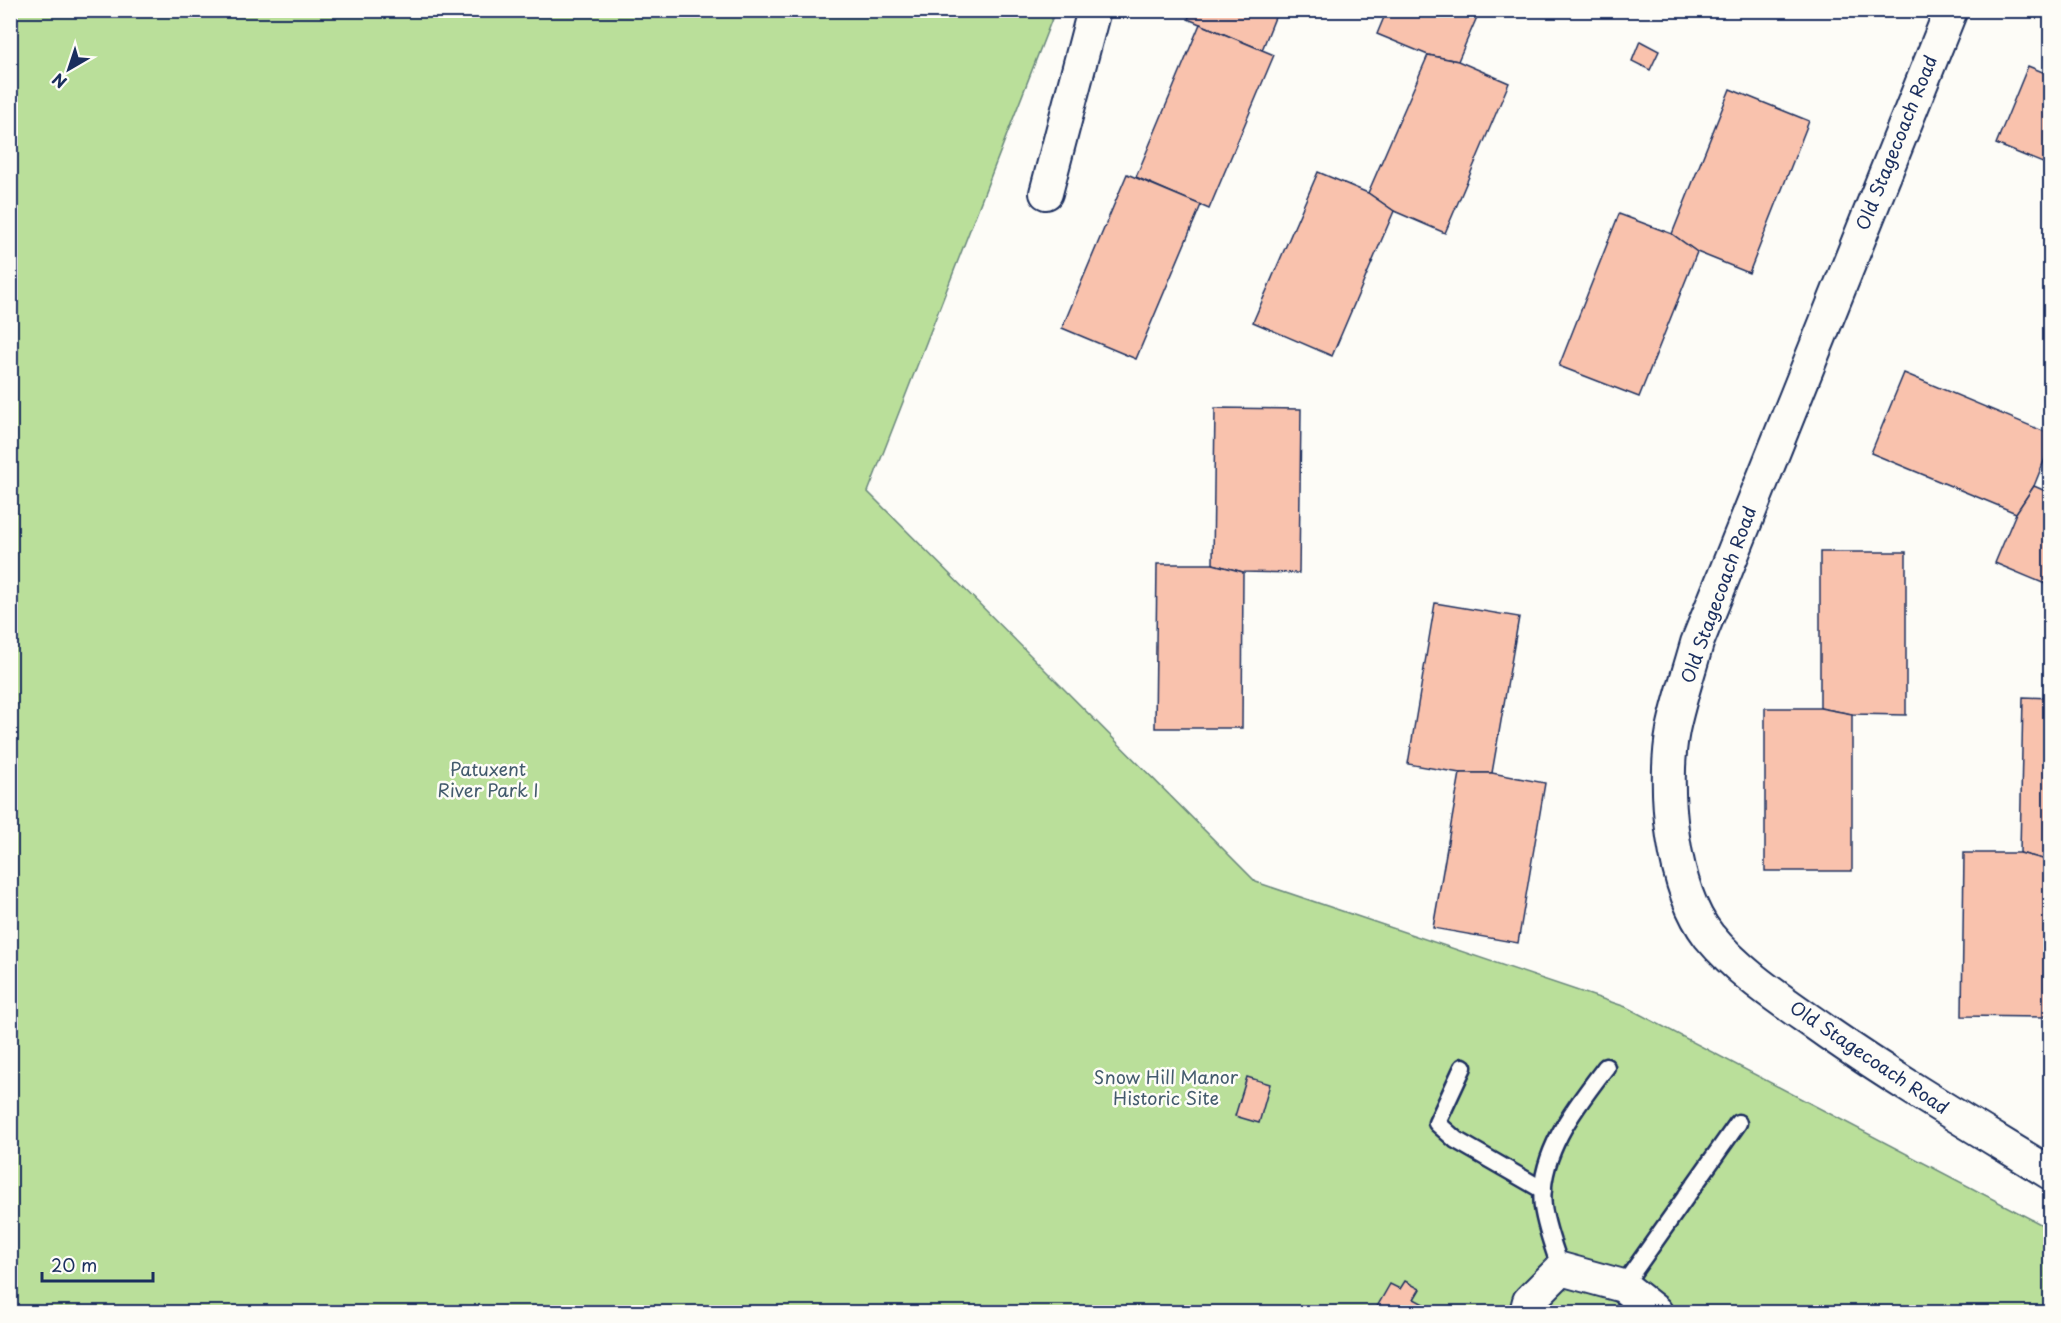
<svg xmlns="http://www.w3.org/2000/svg" width="2061" height="1323" font-family="'Playpen Sans',sans-serif">
	<rect width="100%" height="100%" fill="#fdfcf7"/>
	<filter id="ink" filterUnits="userSpaceOnUse"><feTurbulence type="fractalNoise" baseFrequency=".0167" numOctaves="2"/><feDisplacementMap in="SourceGraphic" scale="12" xChannelSelector="R" yChannelSelector="G"/><feConvolveMatrix kernelMatrix="1 2 1 2 8 2 1 2 1" color-interpolation-filters="sRGB"/></filter>
	<g filter="url(#ink)">
		<path fill="#badf9a" stroke="#6a877c" stroke-width="1.5" d="M10,11H1055L868,492L1256,882L1626,1007L2050,1229V1312H11Z"/>
		<g fill="#f9c2ad" stroke="#1b2f5e" stroke-width="1.5">
			<path d="M1192,10H1278L1262,50L1188,19Z"/>
			<path d="M1387,10H1480L1458,61L1428,55L1377,34Z"/>
			<path d="M1200,24L1274,55L1209,209L1136,177Z"/>
			<path d="M1640,41L1659,51L1650,70L1632,61Z"/>
			<path d="M1428,55L1458,61L1509,83L1445,233L1394,211L1368,193Z"/>
			<path d="M2028,66L2050,75V166L1996,144Z"/>
			<path d="M1730,89L1809,121L1749,273L1697,252L1672,234Z"/>
			<path d="M1318,172L1368,193L1394,211L1332,356L1253,322Z"/>
			<path d="M1127,174L1201,205L1136,359L1062,328Z"/>
			<path d="M1619,214L1672,234L1697,252L1639,397L1559,366Z"/>
			<path d="M1904,373L2050,434V446L2034,486L2016,513L1871,453Z"/>
			<path d="M1215,408L1301,409L1299,573L1243,572L1213,564Z"/>
			<path d="M2034,486L2050,493V586L1995,563L2016,513Z"/>
			<path d="M1820,552H1906V715L1852,714L1820,708Z"/>
			<path d="M1157,564H1213L1243,572L1242,728H1155Z"/>
			<path d="M1435,603L1519,617L1492,773H1460L1408,764Z"/>
			<path d="M2023,697L2050,698V861L2020,853Z"/>
			<path d="M1765,708H1820L1852,714V871H1765Z"/>
			<path d="M1460,773H1492L1545,783L1518,943L1433,928Z"/>
			<path d="M1964,853H2020L2050,861L2048,1017L1962,1016Z"/>
			<path d="M1247,1077L1270,1084L1259,1123L1235,1116Z"/>
			<path d="M1405,1281L1420,1289L1414,1299L1433,1309L1431,1312H1374L1390,1284L1400,1289Z"/>
		</g>
		<g fill="none" stroke-linecap="round" stroke-linejoin="round">
			<defs>
				<g id="service">
					<path d="M1463,1067L1437,1123L1456,1140L1543,1190"/>
					<path d="M1561,1269C1554,1249 1546,1228 1543,1207C1537,1155 1576,1106 1606,1067"/>
					<path d="M1623,1286L1738,1123"/>
				</g>
				<g id="minor">
					<path d="M1951,10L1697,643C1689,672 1679,701 1673,730C1662,787 1672,889 1709,936C1742,976 1786,1003 1828,1033C1900,1083 1975,1127 2050,1173"/>
					<path d="M1046,193L1094,10"/>
					<path d="M1526,1312L1529,1301L1561,1269L1623,1286L1656,1312"/>
				</g>
			</defs>
			<use href="#service" stroke="#1b2f5e" stroke-width="21"/>
			<use href="#minor" stroke="#1b2f5e" stroke-width="36"/>
			<use href="#service" stroke="#fdfcf7" stroke-width="16"/>
			<use href="#minor" stroke="#fdfcf7" stroke-width="32"/>
		</g>
	</g>
	<g text-anchor="middle" stroke-width="5" stroke-linejoin="round" paint-order="stroke">
		<g font-size="18" fill="#1b2f5e" stroke="#fdfcf7">
			<text transform="translate(1897 143) rotate(-68)" y="6">Old Stagecoach Road</text>
			<text transform="translate(1719 595) rotate(-70)" y="6">Old Stagecoach Road</text>
			<text transform="translate(1869 1058) rotate(34)" y="6">Old Stagecoach Road</text>
		</g>
		<g font-size="18" fill="#435b6d" stroke="#fdfcf7">
			<text x="488" y="776">Patuxent<tspan x="488" dy="21">River Park I</tspan></text>
			<text x="1166" y="1084">Snow Hill Manor<tspan x="1166" dy="21">Historic Site</tspan></text>
		</g>
	</g>
	<rect width="2061" height="1323" fill="none" stroke="#fdfcf7" stroke-width="36"/>
	<rect x="18" y="18" width="2025" height="1287" fill="none" stroke="#1b2f5e" stroke-width="2" filter="url(#ink)"/>
	<g transform="translate(69 69) rotate(219)" stroke="#fdfcf7" stroke-width="4.5" paint-order="stroke">
	<path d="M0-4.5L10 22L0 15L-10 22Z" fill="#1b2f5e"/>
	<text y="-9" font-size="16" font-weight="bold" text-anchor="middle" fill="#1b2f5e">N</text>
	</g>
	<path d="M42 1272v9h111v-9" fill="none" stroke="#1b2f5e" stroke-width="3"/>
	<text x="51" y="1272" font-size="18" fill="#1b2f5e" stroke="#fdfcf7" stroke-width="4.5" paint-order="stroke">20 m</text>
</svg>
